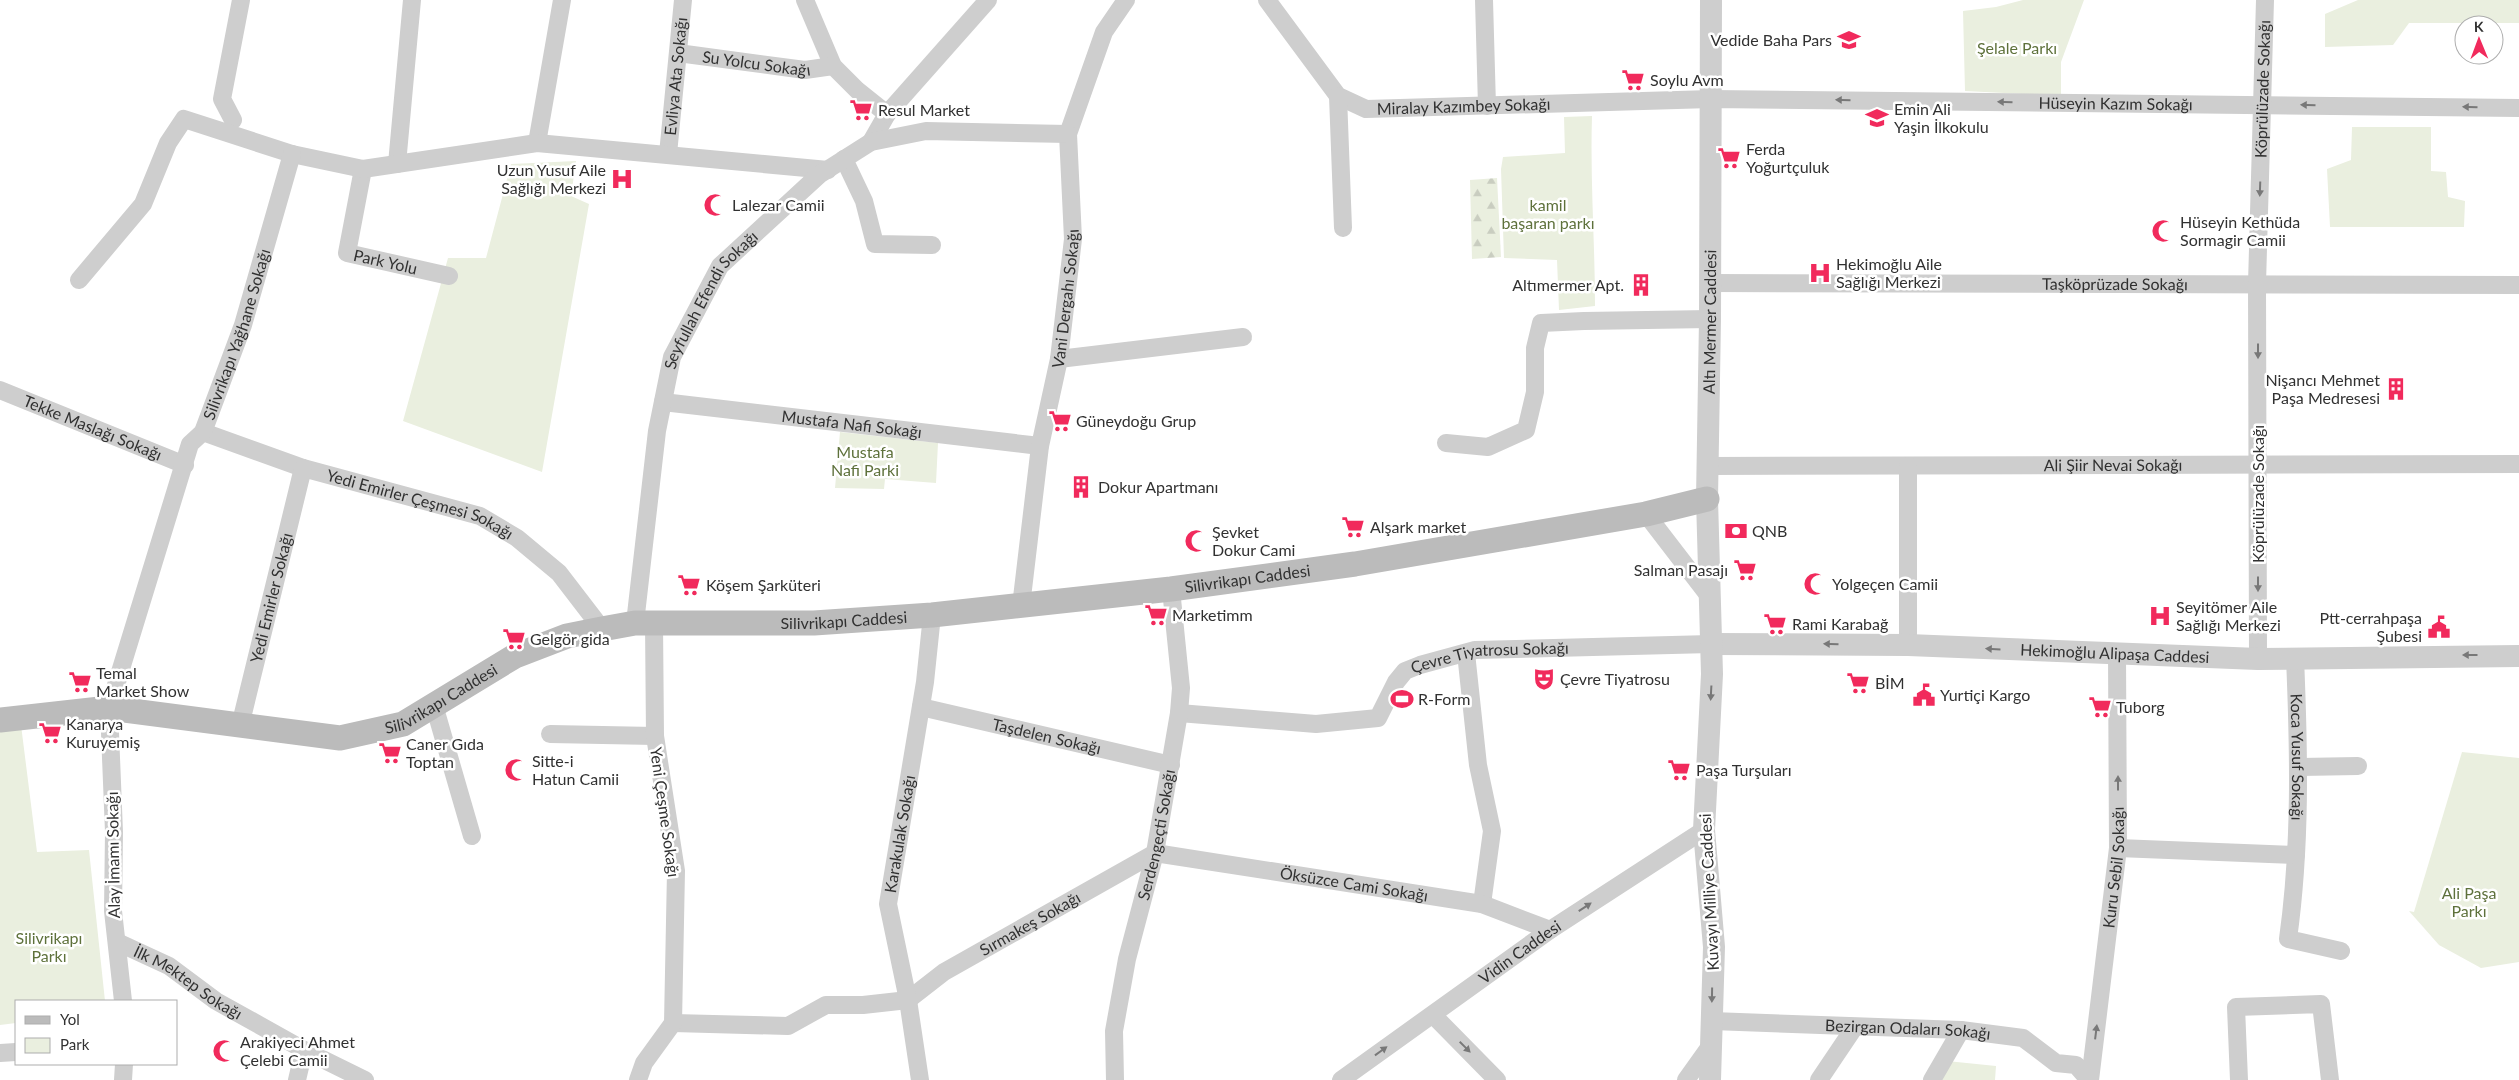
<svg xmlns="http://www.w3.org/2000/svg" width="2519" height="1080" font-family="Lato,sans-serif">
	<defs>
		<pattern id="forest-firs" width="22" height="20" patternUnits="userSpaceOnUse" patternTransform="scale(1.25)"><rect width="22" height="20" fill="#eaefdf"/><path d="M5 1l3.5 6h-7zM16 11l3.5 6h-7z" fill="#c9cdc0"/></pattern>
	</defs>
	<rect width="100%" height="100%" fill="#fff"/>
	<path fill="url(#forest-firs)" d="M1497,178L1501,257L1472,259L1470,180Z"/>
	<g fill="#eaefdf">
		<path d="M2023,0H2084L2061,62V96L1965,91L1963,11L1996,7Z"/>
		<path d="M2358,0H2519V23H2409L2393,45L2325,47V14Z"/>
		<path d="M1592,116C1590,180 1595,243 1595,306L1559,310L1557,260L1504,258L1501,169L1503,157L1565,153L1564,117Z"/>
		<path d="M2352,127H2431V171L2446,172L2448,197L2465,201L2464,227H2330L2327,169L2351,160Z"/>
		<path d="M576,161L571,196L589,204L542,472L403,421L448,258H486L511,164Z"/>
		<path d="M840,432L938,443L936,483L885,479L884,489L835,488Z"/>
		<path d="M21,725L37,852L89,850L105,1001H16V1023L0,1025V730Z"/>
		<path d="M2462,752L2519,758V962L2481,968L2439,945L2409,911L2414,912Z"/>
		<path d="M1947,1061L1996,1066L1995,1080H1937Z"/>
	</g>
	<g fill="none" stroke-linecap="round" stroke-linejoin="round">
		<g stroke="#cecece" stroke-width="18">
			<path d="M805,0L833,66L857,90L887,114L871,142"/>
			<path id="s1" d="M1267,0L1338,96L1366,109L1711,99L2519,108"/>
			<path d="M1484,0L1487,106"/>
			<path id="s2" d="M678,53L805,70L833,66"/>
			<path d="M1338,96L1343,228"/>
			<path d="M887,114L988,0"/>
			<path d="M233,120L222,99L241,0"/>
			<path d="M537,143L562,0"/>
			<path id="s3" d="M668,154L683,0"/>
			<path d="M844,159L864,201L875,244L932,245"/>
			<path d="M397,164L412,0"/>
			<path id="s4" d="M363,169L347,253L449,276"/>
			<path d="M79,280L143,204L168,143L184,119L292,154L363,169L537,143L828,170"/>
			<path id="s5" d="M1710,283L2519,285"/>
			<path d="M1059,359L1243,337"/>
			<path id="s6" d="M0,390L185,465"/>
			<path id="s7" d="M663,402L1040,446"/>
			<path id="s8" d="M203,432L303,468L480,516L517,538L559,573L602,629"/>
			<path d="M1446,443L1488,447L1526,430L1535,392V348L1541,323L1584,321L1710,319"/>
			<path id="s9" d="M1708,466L2519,464"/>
			<path d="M1908,466V645"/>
			<path d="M1646,514L1709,596"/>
			<path id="s10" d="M1021,606L1040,446L1059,359L1073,239L1068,134L1104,32L1126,0"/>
			<path id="s11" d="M635,623L657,431L672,357L720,266L819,175L871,142L926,131L1068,134"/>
			<path d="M1466,653L1478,765L1492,831L1482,904"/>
			<path id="s12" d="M2295,658C2299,752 2301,846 2288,939L2341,951"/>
			<path id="s13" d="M2258,659L2257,284L2265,0"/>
			<path d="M434,705L472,836"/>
			<path id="s14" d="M921,707L1171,765"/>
			<path id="s15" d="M1179,713L1316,724L1378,718L1396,682L1405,671L1420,665L1475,650L1711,644"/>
			<path id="s16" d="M240,726L303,468"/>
			<path d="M550,734L655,736"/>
			<path d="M2300,767L2358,766"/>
			<path d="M2118,848L2296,855"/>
			<path id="s17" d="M117,942L169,966L216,1001L304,1050L365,1080"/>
			<path id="s18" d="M123,1001L113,911L114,832L109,708L190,444L203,432L243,325L292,154"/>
			<path d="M1433,1015L1497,1080"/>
			<path id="s19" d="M1712,1021L1961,1030L2023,1038L2056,1063L2076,1065L2089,1080"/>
			<path id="s20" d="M673,1023L788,1026L826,1005H863L908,1000L944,972L1155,853L1482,904L1550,930"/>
			<path d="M0,1053L16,1052"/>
			<path d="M123,1080L124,1064"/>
			<path d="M297,1080L304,1050"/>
			<path d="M638,1080L644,1063L673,1023L676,871L655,736L654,623"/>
			<path id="s21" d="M920,1080L908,1000L888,904L925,682L932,615"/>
			<path id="s22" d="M1115,1080L1114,1031L1127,959L1155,853L1179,713L1181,688L1171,589"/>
			<path id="s23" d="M1341,1080L1550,930L1704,830"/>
			<path d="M1686,1080L1711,1045"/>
			<path d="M1819,1080L1854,1028"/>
			<path d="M1932,1080L1961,1030"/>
			<path id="s24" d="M2090,1080L2118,848L2117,654"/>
			<path d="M2239,1080L2236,1007L2321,1004L2330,1080"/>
		</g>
		<g stroke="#cecece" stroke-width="22">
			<path id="s25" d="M1711,644L1908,645L2258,659L2519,656"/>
			<path id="s26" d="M1710,1080L1714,947L1704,830L1712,674L1707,499L1710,319L1711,0"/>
		</g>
		<path stroke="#bbb" stroke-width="25" id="s27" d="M0,720L109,708L340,738L403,724L515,656L567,636L602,629L635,623H814L932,615L1171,589L1355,564L1646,514L1707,499"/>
	</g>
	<defs><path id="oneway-solid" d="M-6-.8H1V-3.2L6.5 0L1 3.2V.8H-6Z" transform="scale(1.25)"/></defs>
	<g fill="#787878">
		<use href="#oneway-solid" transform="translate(1843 100) rotate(-179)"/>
		<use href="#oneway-solid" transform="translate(2005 102) rotate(-179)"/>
		<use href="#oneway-solid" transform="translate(2308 105) rotate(-179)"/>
		<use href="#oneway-solid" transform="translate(2470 107) rotate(-179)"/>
		<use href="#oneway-solid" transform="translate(2260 189) rotate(92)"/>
		<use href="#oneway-solid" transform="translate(2258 351) rotate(90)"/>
		<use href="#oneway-solid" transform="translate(2258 584) rotate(90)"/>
		<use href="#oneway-solid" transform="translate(1831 644) rotate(-179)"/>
		<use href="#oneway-solid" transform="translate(1993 649) rotate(-177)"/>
		<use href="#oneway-solid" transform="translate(2470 655) rotate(180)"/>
		<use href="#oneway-solid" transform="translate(1711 693) rotate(93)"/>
		<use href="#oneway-solid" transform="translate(2118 783) rotate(-90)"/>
		<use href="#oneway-solid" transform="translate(1585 907) rotate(-33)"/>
		<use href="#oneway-solid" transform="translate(1712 995) rotate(91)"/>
		<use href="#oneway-solid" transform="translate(2096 1032) rotate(-83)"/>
		<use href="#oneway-solid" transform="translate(1465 1047) rotate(45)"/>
		<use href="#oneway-solid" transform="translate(1381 1051) rotate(-36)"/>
	</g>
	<defs>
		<symbol id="school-bare" viewBox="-9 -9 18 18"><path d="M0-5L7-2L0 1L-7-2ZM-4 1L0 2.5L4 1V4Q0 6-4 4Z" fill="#f12a5c" stroke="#fff" stroke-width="2.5" paint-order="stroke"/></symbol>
		<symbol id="supermarket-bare" viewBox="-9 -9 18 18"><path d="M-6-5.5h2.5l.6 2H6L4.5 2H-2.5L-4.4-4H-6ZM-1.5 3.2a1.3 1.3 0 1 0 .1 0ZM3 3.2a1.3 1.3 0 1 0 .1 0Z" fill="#f12a5c" stroke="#fff" stroke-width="2.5" paint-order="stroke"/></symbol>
		<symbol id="hospital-bare" viewBox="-9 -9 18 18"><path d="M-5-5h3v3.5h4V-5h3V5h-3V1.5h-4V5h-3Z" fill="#f12a5c" stroke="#fff" stroke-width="2.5" paint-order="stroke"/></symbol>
		<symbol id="mosque-bare" viewBox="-9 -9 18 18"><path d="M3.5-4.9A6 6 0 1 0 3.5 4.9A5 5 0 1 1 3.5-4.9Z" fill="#f12a5c" stroke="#fff" stroke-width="2.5" paint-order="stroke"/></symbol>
		<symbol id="building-bare" viewBox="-9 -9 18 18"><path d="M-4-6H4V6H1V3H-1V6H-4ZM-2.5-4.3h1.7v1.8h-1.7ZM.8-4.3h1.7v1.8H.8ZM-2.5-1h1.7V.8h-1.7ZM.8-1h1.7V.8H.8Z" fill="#f12a5c" stroke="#fff" stroke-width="2.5" paint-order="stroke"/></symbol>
		<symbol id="bank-bare" viewBox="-9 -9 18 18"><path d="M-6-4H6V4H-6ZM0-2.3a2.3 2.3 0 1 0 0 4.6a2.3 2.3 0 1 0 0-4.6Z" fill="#f12a5c" stroke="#fff" stroke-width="2.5" paint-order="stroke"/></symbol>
		<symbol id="civic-bare" viewBox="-9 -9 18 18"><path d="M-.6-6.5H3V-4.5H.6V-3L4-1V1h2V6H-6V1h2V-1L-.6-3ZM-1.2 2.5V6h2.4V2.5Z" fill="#f12a5c" stroke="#fff" stroke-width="2.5" paint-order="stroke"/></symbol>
		<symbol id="theatre-bare" viewBox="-9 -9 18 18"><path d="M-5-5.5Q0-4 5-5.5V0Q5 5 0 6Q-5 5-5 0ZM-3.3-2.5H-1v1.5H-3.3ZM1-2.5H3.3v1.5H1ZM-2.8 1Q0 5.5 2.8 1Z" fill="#f12a5c" stroke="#fff" stroke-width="2.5" paint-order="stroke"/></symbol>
		<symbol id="stadium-bare" viewBox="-9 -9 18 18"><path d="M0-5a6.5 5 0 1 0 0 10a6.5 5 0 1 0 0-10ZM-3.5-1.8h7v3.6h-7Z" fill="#f12a5c" stroke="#fff" stroke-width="2.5" paint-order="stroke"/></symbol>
	</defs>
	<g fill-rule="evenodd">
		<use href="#school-bare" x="1833" y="24" width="32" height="32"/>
		<use href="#supermarket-bare" x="1617" y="64" width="32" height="32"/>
		<use href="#supermarket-bare" x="845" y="94" width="32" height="32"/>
		<use href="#school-bare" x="1861" y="102" width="32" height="32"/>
		<use href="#supermarket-bare" x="1713" y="142" width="32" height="32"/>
		<use href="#hospital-bare" x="606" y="163" width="32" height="32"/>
		<use href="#mosque-bare" x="699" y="189" width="32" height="32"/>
		<use href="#mosque-bare" x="2147" y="215" width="32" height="32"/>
		<use href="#hospital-bare" x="1804" y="257" width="32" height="32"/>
		<use href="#building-bare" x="1625" y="269" width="32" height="32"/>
		<use href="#building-bare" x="2380" y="373" width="32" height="32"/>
		<use href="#supermarket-bare" x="1044" y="405" width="32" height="32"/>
		<use href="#building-bare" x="1065" y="471" width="32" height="32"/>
		<use href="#supermarket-bare" x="1337" y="511" width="32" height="32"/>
		<use href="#bank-bare" x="1720" y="515" width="32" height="32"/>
		<use href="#mosque-bare" x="1180" y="525" width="32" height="32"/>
		<use href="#supermarket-bare" x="1729" y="554" width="32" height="32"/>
		<use href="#mosque-bare" x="1799" y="568" width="32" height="32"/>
		<use href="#supermarket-bare" x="673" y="569" width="32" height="32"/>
		<use href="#supermarket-bare" x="1140" y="599" width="32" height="32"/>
		<use href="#hospital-bare" x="2144" y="600" width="32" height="32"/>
		<use href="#supermarket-bare" x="1759" y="608" width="32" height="32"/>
		<use href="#civic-bare" x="2423" y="611" width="32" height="32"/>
		<use href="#supermarket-bare" x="498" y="623" width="32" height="32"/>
		<use href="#theatre-bare" x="1528" y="663" width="32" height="32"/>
		<use href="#supermarket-bare" x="64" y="666" width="32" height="32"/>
		<use href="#supermarket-bare" x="1842" y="667" width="32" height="32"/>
		<use href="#civic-bare" x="1908" y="679" width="32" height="32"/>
		<use href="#stadium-bare" x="1386" y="683" width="32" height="32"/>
		<use href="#supermarket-bare" x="2084" y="691" width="32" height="32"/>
		<use href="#supermarket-bare" x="34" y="717" width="32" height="32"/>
		<use href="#supermarket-bare" x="374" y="737" width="32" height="32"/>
		<use href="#mosque-bare" x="500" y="754" width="32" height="32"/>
		<use href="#supermarket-bare" x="1663" y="754" width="32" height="32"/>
		<use href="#mosque-bare" x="208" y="1035" width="32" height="32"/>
	</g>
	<g text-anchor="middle" stroke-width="5" stroke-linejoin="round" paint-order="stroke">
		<g font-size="16" fill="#313131" stroke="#fff" text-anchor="start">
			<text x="1832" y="46" text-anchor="end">Vedide Baha Pars</text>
			<text x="1650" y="86">Soylu Avm</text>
			<text x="1894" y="115">Emin Ali<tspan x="1894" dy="18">Yaşin İlkokulu</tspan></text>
			<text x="878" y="116">Resul Market</text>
			<text x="1746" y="155">Ferda<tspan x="1746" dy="18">Yoğurtçuluk</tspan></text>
			<text x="606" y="176" text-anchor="end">Uzun Yusuf Aile<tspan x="606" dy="18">Sağlığı Merkezi</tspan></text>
			<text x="732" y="211">Lalezar Camii</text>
			<text x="2180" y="228">Hüseyin Kethüda<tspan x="2180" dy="18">Sormagir Camii</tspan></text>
			<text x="1836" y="270">Hekimoğlu Aile<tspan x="1836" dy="18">Sağlığı Merkezi</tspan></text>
			<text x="1624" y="291" text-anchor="end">Altımermer Apt.</text>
			<text x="2380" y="386" text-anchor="end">Nişancı Mehmet<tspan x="2380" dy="18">Paşa Medresesi</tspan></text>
			<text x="1076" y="427">Güneydoğu Grup</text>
			<text x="1098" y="493">Dokur Apartmanı</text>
			<text x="1370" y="533">Alşark market</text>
			<text x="1752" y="537">QNB</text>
			<text x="1212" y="538">Şevket<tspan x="1212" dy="18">Dokur Cami</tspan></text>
			<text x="1728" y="576" text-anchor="end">Salman Pasajı</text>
			<text x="1832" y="590">Yolgeçen Camii</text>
			<text x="706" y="591">Köşem Şarküteri</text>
			<text x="2176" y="613">Seyitömer Aile<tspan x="2176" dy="18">Sağlığı Merkezi</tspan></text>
			<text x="1172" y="621">Marketimm</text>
			<text x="2422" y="624" text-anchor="end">Ptt-cerrahpaşa<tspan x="2422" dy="18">Şubesi</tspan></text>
			<text x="1792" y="630">Rami Karabağ</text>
			<text x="530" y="645">Gelgör gida</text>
			<text x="96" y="679">Temal<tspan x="96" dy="18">Market Show</tspan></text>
			<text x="1560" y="685">Çevre Tiyatrosu</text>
			<text x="1875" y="689">BİM</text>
			<text x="1940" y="701">Yurtiçi Kargo</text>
			<text x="1418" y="705">R-Form</text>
			<text x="2116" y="713">Tuborg</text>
			<text x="66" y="730">Kanarya<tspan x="66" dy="18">Kuruyemiş</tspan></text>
			<text x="406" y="750">Caner Gıda<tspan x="406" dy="18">Toptan</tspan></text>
			<text x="532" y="767">Sitte-i<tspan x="532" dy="18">Hatun Camii</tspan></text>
			<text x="1696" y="776">Paşa Turşuları</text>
			<text x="240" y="1048">Arakiyeci Ahmet<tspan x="240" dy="18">Çelebi Camii</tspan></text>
		</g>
		<g font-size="16" fill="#5e713b" stroke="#fff">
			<text x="2017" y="54">Şelale Parkı</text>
			<text x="1548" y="211">kamil<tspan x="1548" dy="18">başaran parkı</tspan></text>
			<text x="865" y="458">Mustafa<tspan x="865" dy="18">Nafi Parki</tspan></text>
			<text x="2469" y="899">Ali Paşa<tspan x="2469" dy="18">Parkı</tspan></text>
			<text x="49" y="944">Silivrikapı<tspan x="49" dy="18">Parkı</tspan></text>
		</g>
		<g font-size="16" fill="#313131" stroke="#fff">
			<text dy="6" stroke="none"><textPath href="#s2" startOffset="79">Su Yolcu Sokağı</textPath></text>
			<text dy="6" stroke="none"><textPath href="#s3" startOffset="78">Evliya Ata Sokağı</textPath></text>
			<text dy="6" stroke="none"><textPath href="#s13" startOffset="570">Köprülüzade Sokağı</textPath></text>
			<text dy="6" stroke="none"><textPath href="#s1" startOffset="900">Hüseyin Kazım Sokağı</textPath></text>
			<text dy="6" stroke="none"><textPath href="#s1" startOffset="248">Miralay Kazımbey Sokağı</textPath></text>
			<text dy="6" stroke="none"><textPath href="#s4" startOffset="125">Park Yolu</textPath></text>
			<text dy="6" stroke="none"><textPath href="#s5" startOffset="405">Taşköprüzade Sokağı</textPath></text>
			<text dy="6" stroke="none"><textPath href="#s10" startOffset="311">Vani Dergahı Sokağı</textPath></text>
			<text dy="6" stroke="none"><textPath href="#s11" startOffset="338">Seyfullah Efendi Sokağı</textPath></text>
			<text dy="6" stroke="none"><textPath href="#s26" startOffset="759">Altı Mermer Caddesi</textPath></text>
			<text dy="6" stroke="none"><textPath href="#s18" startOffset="691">Silivrikapı Yağhane Sokağı</textPath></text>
			<text dy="6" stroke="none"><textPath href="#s7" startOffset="190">Mustafa Nafi Sokağı</textPath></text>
			<text dy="6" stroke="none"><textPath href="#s6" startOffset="100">Tekke Maslağı Sokağı</textPath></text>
			<text dy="6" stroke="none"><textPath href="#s9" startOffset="405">Ali Şiir Nevai Sokağı</textPath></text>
			<text transform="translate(2258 494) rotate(-90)" y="6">Köprülüzade Sokağı</text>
			<text dy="6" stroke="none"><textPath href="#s8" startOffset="229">Yedi Emirler Çeşmesi Sokağı</textPath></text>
			<text dy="6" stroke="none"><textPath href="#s27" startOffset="1278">Silivrikapı Caddesi</textPath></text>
			<text dy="6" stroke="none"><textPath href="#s16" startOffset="132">Yedi Emirler Sokağı</textPath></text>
			<text dy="6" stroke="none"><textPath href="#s27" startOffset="872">Silivrikapı Caddesi</textPath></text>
			<text dy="6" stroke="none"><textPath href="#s25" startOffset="404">Hekimoğlu Alipaşa Caddesi</textPath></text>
			<text dy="6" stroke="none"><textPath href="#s15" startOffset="341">Çevre Tiyatrosu Sokağı</textPath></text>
			<text dy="6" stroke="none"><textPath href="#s27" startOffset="452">Silivrikapı Caddesi</textPath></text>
			<text dy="6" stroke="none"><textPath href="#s14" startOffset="129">Taşdelen Sokağı</textPath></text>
			<text dy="6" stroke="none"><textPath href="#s12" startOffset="99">Koca Yusuf Sokağı</textPath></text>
			<text transform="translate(665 812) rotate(82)" y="6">Yeni Çeşme Sokağı</text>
			<text dy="6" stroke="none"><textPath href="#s21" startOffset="250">Karakulak Sokağı</textPath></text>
			<text dy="6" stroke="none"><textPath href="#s22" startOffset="250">Serdengeçti Sokağı</textPath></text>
			<text transform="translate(113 855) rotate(-91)" y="6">Alay İmamı Sokağı</text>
			<text dy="6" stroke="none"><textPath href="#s24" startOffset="214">Kuru Sebil Sokağı</textPath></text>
			<text dy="6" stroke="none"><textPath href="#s20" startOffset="730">Öksüzce Cami Sokağı</textPath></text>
			<text transform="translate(1709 892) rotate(-93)" y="6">Kuvayı Milliye Caddesi</text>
			<text dy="6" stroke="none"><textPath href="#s20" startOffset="385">Sırmakeş Sokağı</textPath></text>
			<text dy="6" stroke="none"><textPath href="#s23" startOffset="220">Vidin Caddesi</textPath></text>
			<text dy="6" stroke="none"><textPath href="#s17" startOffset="82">İlk Mektep Sokağı</textPath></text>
			<text dy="6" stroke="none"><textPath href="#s19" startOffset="196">Bezirgan Odaları Sokağı</textPath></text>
		</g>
	</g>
	<rect x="15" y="1000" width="162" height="65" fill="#ffffff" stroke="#adadad"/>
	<rect x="25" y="1016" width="25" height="8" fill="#bbbbbb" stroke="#adadad"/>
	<text x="60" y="1025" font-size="15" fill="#313131">Yol</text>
	<rect x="25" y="1038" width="25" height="15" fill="#eaefdf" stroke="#adadad"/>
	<text x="60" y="1050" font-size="15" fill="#313131">Park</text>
	<g transform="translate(2479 40) rotate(359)"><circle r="24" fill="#ffffff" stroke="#adadad"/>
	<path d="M0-4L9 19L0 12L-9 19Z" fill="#f12a5c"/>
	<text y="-8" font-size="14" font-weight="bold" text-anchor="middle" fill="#313131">K</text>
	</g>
</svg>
